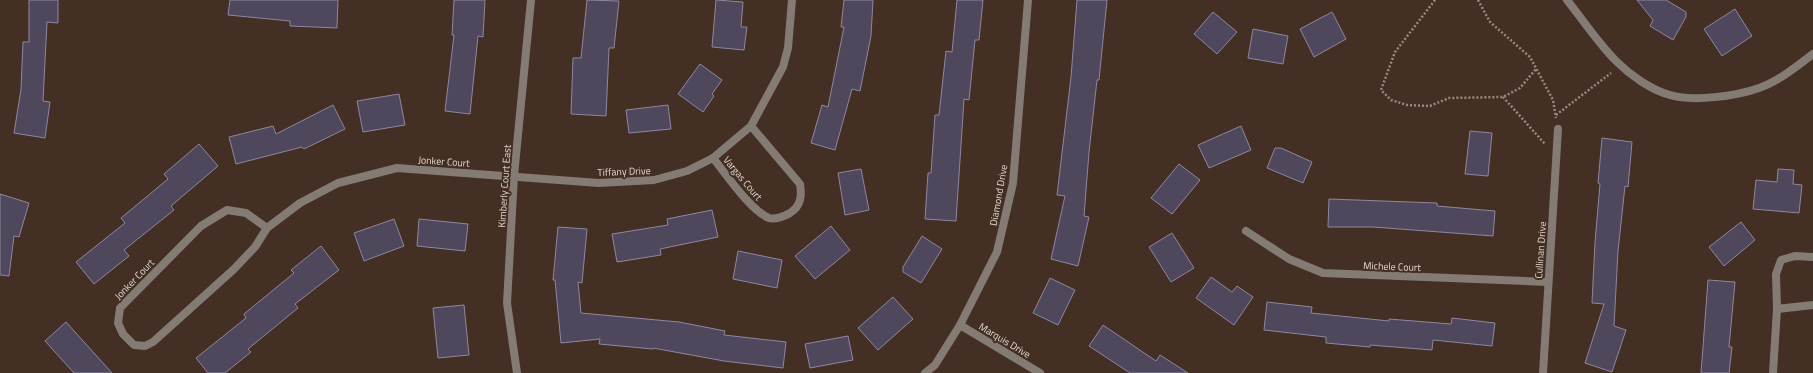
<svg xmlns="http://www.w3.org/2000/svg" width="1813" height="373" font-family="'Titillium Web',sans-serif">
	<rect width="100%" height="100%" fill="#432f23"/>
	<g fill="#4f485d" stroke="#8e879f">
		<path d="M29,0H58V23L47,22L43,101L50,102L45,138L14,133L21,89L23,42H29Z"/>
		<path d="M230,0H338L337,28L290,26V21L228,15Z"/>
		<path d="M454,0H485L483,37L478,36L470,114L445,111L454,35H452Z"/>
		<path d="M587,0L619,1L614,48H609L606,116L571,114L573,58H581Z"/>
		<path d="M716,0L743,2L741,27H747L744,50L712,47Z"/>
		<path d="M844,0H873L871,36L860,91L852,89L835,150L811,143L822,105L828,107L844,27H841Z"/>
		<path d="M957,0H983L979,40H975L969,100L964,99L956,221L925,219L928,173H931L935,115H939L946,51L952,52Z"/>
		<path d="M1077,0H1107L1099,80H1097L1089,152L1084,216L1089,217L1078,266L1051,259L1065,196L1057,195L1071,77Z"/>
		<path d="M1637,0H1666L1686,12V17L1673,40L1650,26L1653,20Z"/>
		<path d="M1735,9L1752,36L1722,56L1704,29Z"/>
		<path d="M1213,12L1237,32L1217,54L1194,34Z"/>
		<path d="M1332,12L1346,39L1314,57L1300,29Z"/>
		<path d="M1253,29L1288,36L1283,64L1248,58Z"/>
		<path d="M700,64L722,80L712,94L714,96L703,112L678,94Z"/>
		<path d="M399,94L405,125L363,132L357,101Z"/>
		<path d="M333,105L345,129L304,149L302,147L236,164L229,137L273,126L276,134Z"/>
		<path d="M668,105L671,129L629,133L626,110Z"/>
		<path d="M1241,126L1251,150L1209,168L1198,145Z"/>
		<path d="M1470,131L1492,133L1488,176L1465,174Z"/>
		<path d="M1602,138L1632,142L1628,187L1625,186L1618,251L1614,326L1626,330L1612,372L1585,363L1604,304L1592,303L1595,242L1600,184L1598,183Z"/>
		<path d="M199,144L218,166L171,206L174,210L124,250L129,256L94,284L76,262L125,223L121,218L168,179L164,174Z"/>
		<path d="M1275,148H1281L1312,162L1303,183L1267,168Z"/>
		<path d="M1179,164L1200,180L1172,214L1151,198Z"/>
		<path d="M861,169L869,210L845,215L838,173Z"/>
		<path d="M1778,169L1794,170L1793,184L1802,185L1799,213L1753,209L1756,180L1777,182Z"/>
		<path d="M0,194L29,203L19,237L14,236L9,276L0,275Z"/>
		<path d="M1329,199L1437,203V206L1495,211L1493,236L1373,227H1328Z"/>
		<path d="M712,210L718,237L660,249L661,255L617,262L612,234L668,225L667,219Z"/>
		<path d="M394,219L404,246L364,261L354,233Z"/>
		<path d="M419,219L468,224L465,251L417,246Z"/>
		<path d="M1741,222L1755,240L1724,266L1709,247Z"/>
		<path d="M831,226L850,250L815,279L795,256Z"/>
		<path d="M558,227L587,229L582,283L578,282L581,313L679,322L725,331L724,335L786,342L783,368L724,361L653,348V349L599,344L600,339L561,343L555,280H553Z"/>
		<path d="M1172,233L1194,268L1171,282L1149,247Z"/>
		<path d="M922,236L942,249L921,283L903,272V267Z"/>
		<path d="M321,246L339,270L295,304L298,308L248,349L251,352L225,373H208L196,358L246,318L244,314L294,273L291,270Z"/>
		<path d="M738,251L782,260L777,288L733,279Z"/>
		<path d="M1211,277L1232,292L1237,286L1253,297L1234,325L1196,298Z"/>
		<path d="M1050,278L1075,290L1058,325L1033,313Z"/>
		<path d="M1708,280L1735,282L1729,347H1732L1729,373H1701Z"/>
		<path d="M893,297L913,319L878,350L858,328Z"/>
		<path d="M1267,302L1312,307L1311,313L1389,321V319L1451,324L1452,318L1495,323L1492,346L1433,340L1432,350L1370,345V347L1326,343V337L1264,330Z"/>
		<path d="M464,305L469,355L438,358L433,308Z"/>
		<path d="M66,322L112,373H74L45,341Z"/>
		<path d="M1103,325L1156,361L1160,355L1188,373H1130L1089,346Z"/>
		<path d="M848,336L853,360L810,368L805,344Z"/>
	</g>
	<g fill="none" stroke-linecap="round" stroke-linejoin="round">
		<g stroke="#99897f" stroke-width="2.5" stroke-dasharray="2 2" stroke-linecap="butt">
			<path d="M1435,0L1395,52L1381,90L1391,100L1407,105L1430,106L1449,98L1503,97L1520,88L1536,69"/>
			<path d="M1478,0L1490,22L1530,57L1553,100L1556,118"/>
			<path d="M1503,97L1545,144"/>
			<path d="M1556,115L1611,73"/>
		</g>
		<g stroke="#847c74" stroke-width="8">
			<path d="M1567,0C1583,20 1598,43 1616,61C1630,75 1651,90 1670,95C1693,102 1737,96 1759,88C1779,81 1797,66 1813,54"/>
			<path d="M713,158C726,174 751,211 769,218C775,220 785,216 790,213C801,206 802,196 800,184L751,126"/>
			<path d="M267,228L246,213L227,210L201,226L120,308L118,323L123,334L134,345L145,346L153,342L233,270L255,247L267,228L300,203L338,183L397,168L599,183L654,180L687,171L713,158L751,126L783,67L788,48L792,0"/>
			<path d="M1246,231L1289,259L1323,273L1548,282"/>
			<path d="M1777,309L1813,305"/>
			<path d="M960,325L1040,373"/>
			<path d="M517,373L507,303L514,176L531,0"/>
			<path d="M925,373L935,365L960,325L997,252L1013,183L1028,0"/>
			<path d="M1543,373L1558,129"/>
			<path d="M1773,373L1777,309L1776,274L1781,260L1795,256L1813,257"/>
		</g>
	</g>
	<g text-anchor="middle" stroke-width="4" stroke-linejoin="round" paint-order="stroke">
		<g font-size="10" fill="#e2d5cd" stroke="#432f23">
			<text transform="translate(444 161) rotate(4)" y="4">Jonker Court</text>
			<text transform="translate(624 171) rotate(-2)" y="4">Tiffany Drive</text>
			<text transform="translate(743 178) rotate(50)" y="4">Vargas Court</text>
			<text transform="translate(504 186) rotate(-86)" y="4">Kimberly Court East</text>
			<text transform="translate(998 195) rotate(-80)" y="4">Diamond Drive</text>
			<text transform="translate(1540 250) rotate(-86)" y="4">Cullinan Drive</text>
			<text transform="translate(1392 266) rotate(2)" y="4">Michele Court</text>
			<text transform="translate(134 279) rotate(-46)" y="4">Jonker Court</text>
			<text transform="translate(1005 340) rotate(31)" y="4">Marquis Drive</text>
		</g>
	</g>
</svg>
